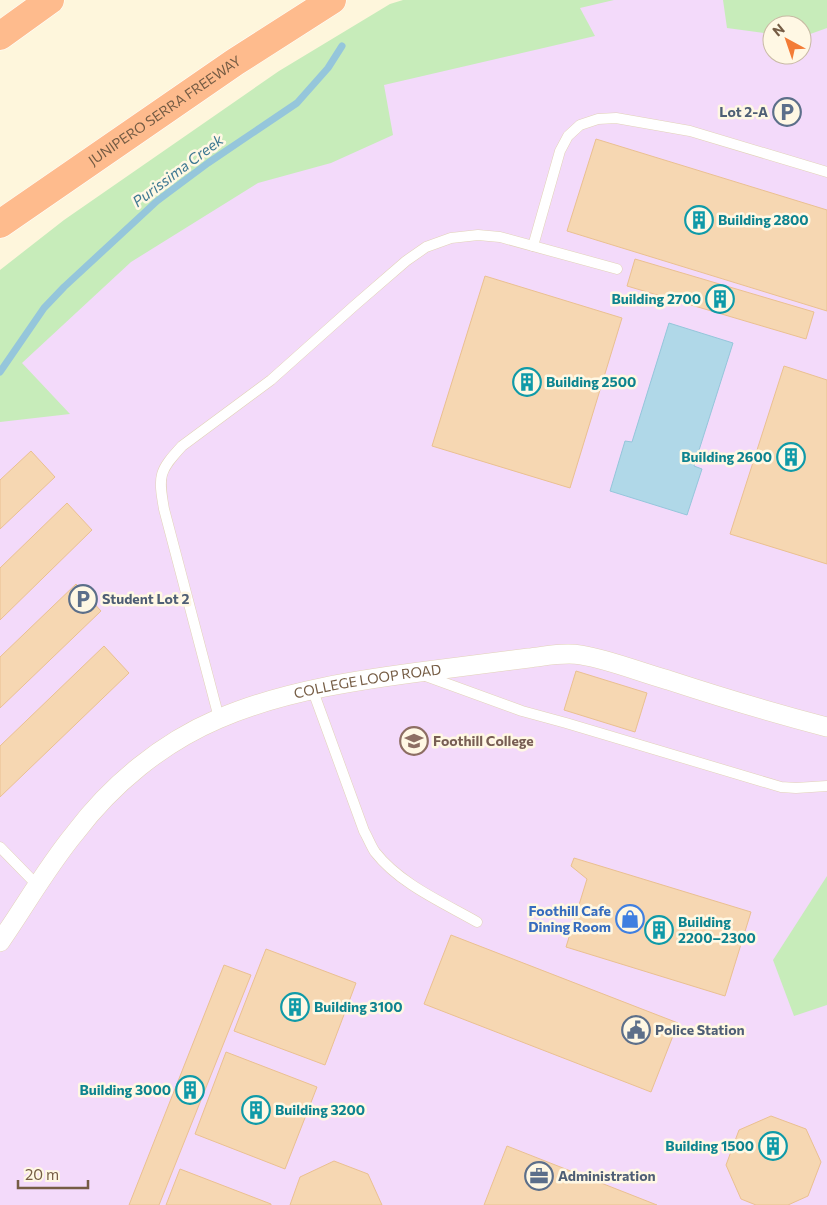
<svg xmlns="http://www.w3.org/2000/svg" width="827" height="1205" font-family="Commissioner,sans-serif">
	<rect width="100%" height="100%" fill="#fef6dc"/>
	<path fill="#f3dafa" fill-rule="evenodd" d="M422,0H827V1205H0V278ZM772,25H802V55H772Z"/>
	<g fill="#c7ecba">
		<path d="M403,0H614L580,8L595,36L384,85L393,135L331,163L258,183L131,262L22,363L70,414L0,422V270L64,220L279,71L390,4Z"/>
		<path d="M723,0H827V28L802,37V25H772V34L727,28Z"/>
		<path d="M827,876V1005L794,1016L773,960Z"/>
	</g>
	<path fill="#b0d8e8" stroke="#95c6db" d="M669,323L733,343L694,466L702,469L687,515L610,491L625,441L632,442Z"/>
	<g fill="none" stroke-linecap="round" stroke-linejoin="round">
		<path stroke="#95c6db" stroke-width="7" d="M0,372L44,308L64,287L157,201L208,163L297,103L328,68L342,46"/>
	</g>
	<g fill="#f6d7b2" stroke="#eac091">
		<path d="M596,139L827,210V311L567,231Z"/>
		<path d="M635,259L814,312L806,339L627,286Z"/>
		<path d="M485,276L622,318L570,488L432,446Z"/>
		<path d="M784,366L827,380V564L730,534Z"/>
		<path d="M31,451L55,477L0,529V480Z"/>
		<path d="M67,503L92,530L0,620V568Z"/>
		<path d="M76,584L101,611L0,708V657Z"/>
		<path d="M104,646L129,673L0,797V746Z"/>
		<path d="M576,671L647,693L635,732L564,710Z"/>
		<path d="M574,858L751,912L725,996L566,947L587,879L571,866Z"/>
		<path d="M451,935L678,1023L651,1092L424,1004Z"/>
		<path d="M266,949L356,983L325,1065L234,1031Z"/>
		<path d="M224,965L251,975L159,1205H129Z"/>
		<path d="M226,1052L317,1087L285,1169L195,1134Z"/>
		<path d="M771,1116L806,1129L821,1162L808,1196L788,1205H756L741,1199L726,1165L739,1130Z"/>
		<path d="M507,1146L657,1205H484Z"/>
		<path d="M334,1161L368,1174L382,1205H290L300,1177Z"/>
		<path d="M180,1169L271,1204V1205H166Z"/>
	</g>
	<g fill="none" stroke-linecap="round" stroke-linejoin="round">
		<defs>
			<g id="lane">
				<path d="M533,246L560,151L568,136L580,125L598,119L616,118L690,131L827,172"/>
				<path d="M423,675L522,711L566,723L781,787L796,788L827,786"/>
				<path d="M313,691L364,831C368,838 371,846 375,852C400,884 442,902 477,922"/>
				<path d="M219,718L164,509C158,475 159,471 182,446L271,380L354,306L406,261L426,247L451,238L478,235L500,237L617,269"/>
				<path d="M0,847L37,885"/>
			</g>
			<g id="street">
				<path id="s1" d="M0,942C25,906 47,867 75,833C112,784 162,743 218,719C285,690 364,679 435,670C467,666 498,662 529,658C546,656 565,652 581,655C611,660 639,672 668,680C720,697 773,713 827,727"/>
			</g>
			<g id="highway">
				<path d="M0,36L50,0"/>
				<path id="s2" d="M0,224L235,62L332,0"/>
			</g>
		</defs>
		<use href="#lane" stroke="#e2d2b8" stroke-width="11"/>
		<use href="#street" stroke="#e2d2b8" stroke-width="20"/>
		<use href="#highway" stroke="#fff" stroke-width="29"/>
		<use href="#lane" stroke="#fff" stroke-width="10"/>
		<use href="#street" stroke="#fff" stroke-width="19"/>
		<use href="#highway" stroke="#febb8d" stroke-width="28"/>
	</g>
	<defs>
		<symbol id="parking-ring" viewBox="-11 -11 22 22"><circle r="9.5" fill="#fff8e4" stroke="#5c6f8a" stroke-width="1.5"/><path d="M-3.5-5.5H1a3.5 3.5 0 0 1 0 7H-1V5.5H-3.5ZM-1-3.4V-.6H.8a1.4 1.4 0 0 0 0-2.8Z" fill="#5c6f8a"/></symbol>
		<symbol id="building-ring" viewBox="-11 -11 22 22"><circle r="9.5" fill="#fff8e4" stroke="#0f9aa8" stroke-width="1.5"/><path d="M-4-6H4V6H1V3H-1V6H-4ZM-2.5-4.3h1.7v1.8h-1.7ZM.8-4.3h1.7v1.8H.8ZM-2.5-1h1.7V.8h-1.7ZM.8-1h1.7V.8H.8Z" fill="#0f9aa8"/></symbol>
		<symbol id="university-ring" viewBox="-11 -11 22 22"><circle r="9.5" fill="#fff8e4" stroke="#8d6e63" stroke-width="1.5"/><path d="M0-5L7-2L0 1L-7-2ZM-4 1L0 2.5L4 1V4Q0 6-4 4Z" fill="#8d6e63"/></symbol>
		<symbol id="shop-ring" viewBox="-11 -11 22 22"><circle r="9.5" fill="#fff8e4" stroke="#3f7fe0" stroke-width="1.5"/><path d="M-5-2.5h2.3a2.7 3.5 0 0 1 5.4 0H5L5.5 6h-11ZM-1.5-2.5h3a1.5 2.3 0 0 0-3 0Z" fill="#3f7fe0"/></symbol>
		<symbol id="civic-ring" viewBox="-11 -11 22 22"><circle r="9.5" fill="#fff8e4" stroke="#5c6f8a" stroke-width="1.5"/><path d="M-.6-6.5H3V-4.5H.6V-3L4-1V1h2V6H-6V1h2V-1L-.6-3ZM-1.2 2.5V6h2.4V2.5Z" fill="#5c6f8a"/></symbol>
		<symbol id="office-ring" viewBox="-11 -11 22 22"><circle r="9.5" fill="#fff8e4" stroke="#5c6f8a" stroke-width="1.5"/><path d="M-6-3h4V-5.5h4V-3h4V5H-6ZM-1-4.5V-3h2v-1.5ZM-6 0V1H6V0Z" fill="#5c6f8a"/></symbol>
	</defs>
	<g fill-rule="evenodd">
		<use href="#parking-ring" x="771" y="96" width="32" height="32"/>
		<use href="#building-ring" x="683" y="204" width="32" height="32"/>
		<use href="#building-ring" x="704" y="283" width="32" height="32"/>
		<use href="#building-ring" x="511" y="366" width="32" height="32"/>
		<use href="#building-ring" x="775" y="441" width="32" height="32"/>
		<use href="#parking-ring" x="67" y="583" width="32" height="32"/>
		<use href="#university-ring" x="398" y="725" width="32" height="32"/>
		<use href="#shop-ring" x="614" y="903" width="32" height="32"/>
		<use href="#building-ring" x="643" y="914" width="32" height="32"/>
		<use href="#building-ring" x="279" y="991" width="32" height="32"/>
		<use href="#civic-ring" x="620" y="1014" width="32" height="32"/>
		<use href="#building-ring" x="174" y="1074" width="32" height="32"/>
		<use href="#building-ring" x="240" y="1094" width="32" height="32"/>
		<use href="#building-ring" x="757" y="1130" width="32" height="32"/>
		<use href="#office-ring" x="523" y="1160" width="32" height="32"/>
	</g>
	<g text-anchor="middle" stroke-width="5" stroke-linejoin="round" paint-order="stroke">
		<g font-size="14" fill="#755c44" stroke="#fff8e4">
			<text dy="5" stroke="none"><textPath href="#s2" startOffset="200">JUNIPERO SERRA FREEWAY</textPath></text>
			<text dy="5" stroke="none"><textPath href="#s1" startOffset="472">COLLEGE LOOP ROAD</textPath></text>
		</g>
		<g font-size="14" font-weight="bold" fill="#4e5e75" stroke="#fff8e4" text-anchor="start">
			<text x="768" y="117" text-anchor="end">Lot 2-A</text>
			<text x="102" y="604">Student Lot 2</text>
			<text x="655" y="1035">Police Station</text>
			<text x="558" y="1181">Administration</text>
		</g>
		<g font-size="14" font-weight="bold" fill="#0d838f" stroke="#fff8e4" text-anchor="start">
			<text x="718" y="225">Building 2800</text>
			<text x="701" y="304" text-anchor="end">Building 2700</text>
			<text x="546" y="387">Building 2500</text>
			<text x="772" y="462" text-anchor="end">Building 2600</text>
			<text x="678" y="927">Building<tspan x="678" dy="16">2200–2300</tspan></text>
			<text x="314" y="1012">Building 3100</text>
			<text x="171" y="1095" text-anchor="end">Building 3000</text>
			<text x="275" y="1115">Building 3200</text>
			<text x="754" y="1151" text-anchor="end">Building 1500</text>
		</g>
		<g font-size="14" font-weight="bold" fill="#785e54" stroke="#fff8e4" text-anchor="start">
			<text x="433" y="746">Foothill College</text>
		</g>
		<g font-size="14" font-weight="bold" fill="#366cbe" stroke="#fff8e4" text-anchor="end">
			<text x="611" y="916">Foothill Cafe<tspan x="611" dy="16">Dining Room</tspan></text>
		</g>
		<g font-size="15" font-style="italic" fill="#3e7892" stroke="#fff8e4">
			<text transform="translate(178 171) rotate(-37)" y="5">Purissima Creek</text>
		</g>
	</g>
	<g transform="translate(787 40) rotate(320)"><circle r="24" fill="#fff8e4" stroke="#c8baa4"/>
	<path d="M0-4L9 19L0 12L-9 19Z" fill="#f37c36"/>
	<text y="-8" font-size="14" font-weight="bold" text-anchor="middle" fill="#755c44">N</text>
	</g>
	<path d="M18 1180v8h70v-8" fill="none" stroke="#755c44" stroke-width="2.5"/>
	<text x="25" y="1180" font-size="15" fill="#755c44" stroke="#fff8e4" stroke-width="4" paint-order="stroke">20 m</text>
</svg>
